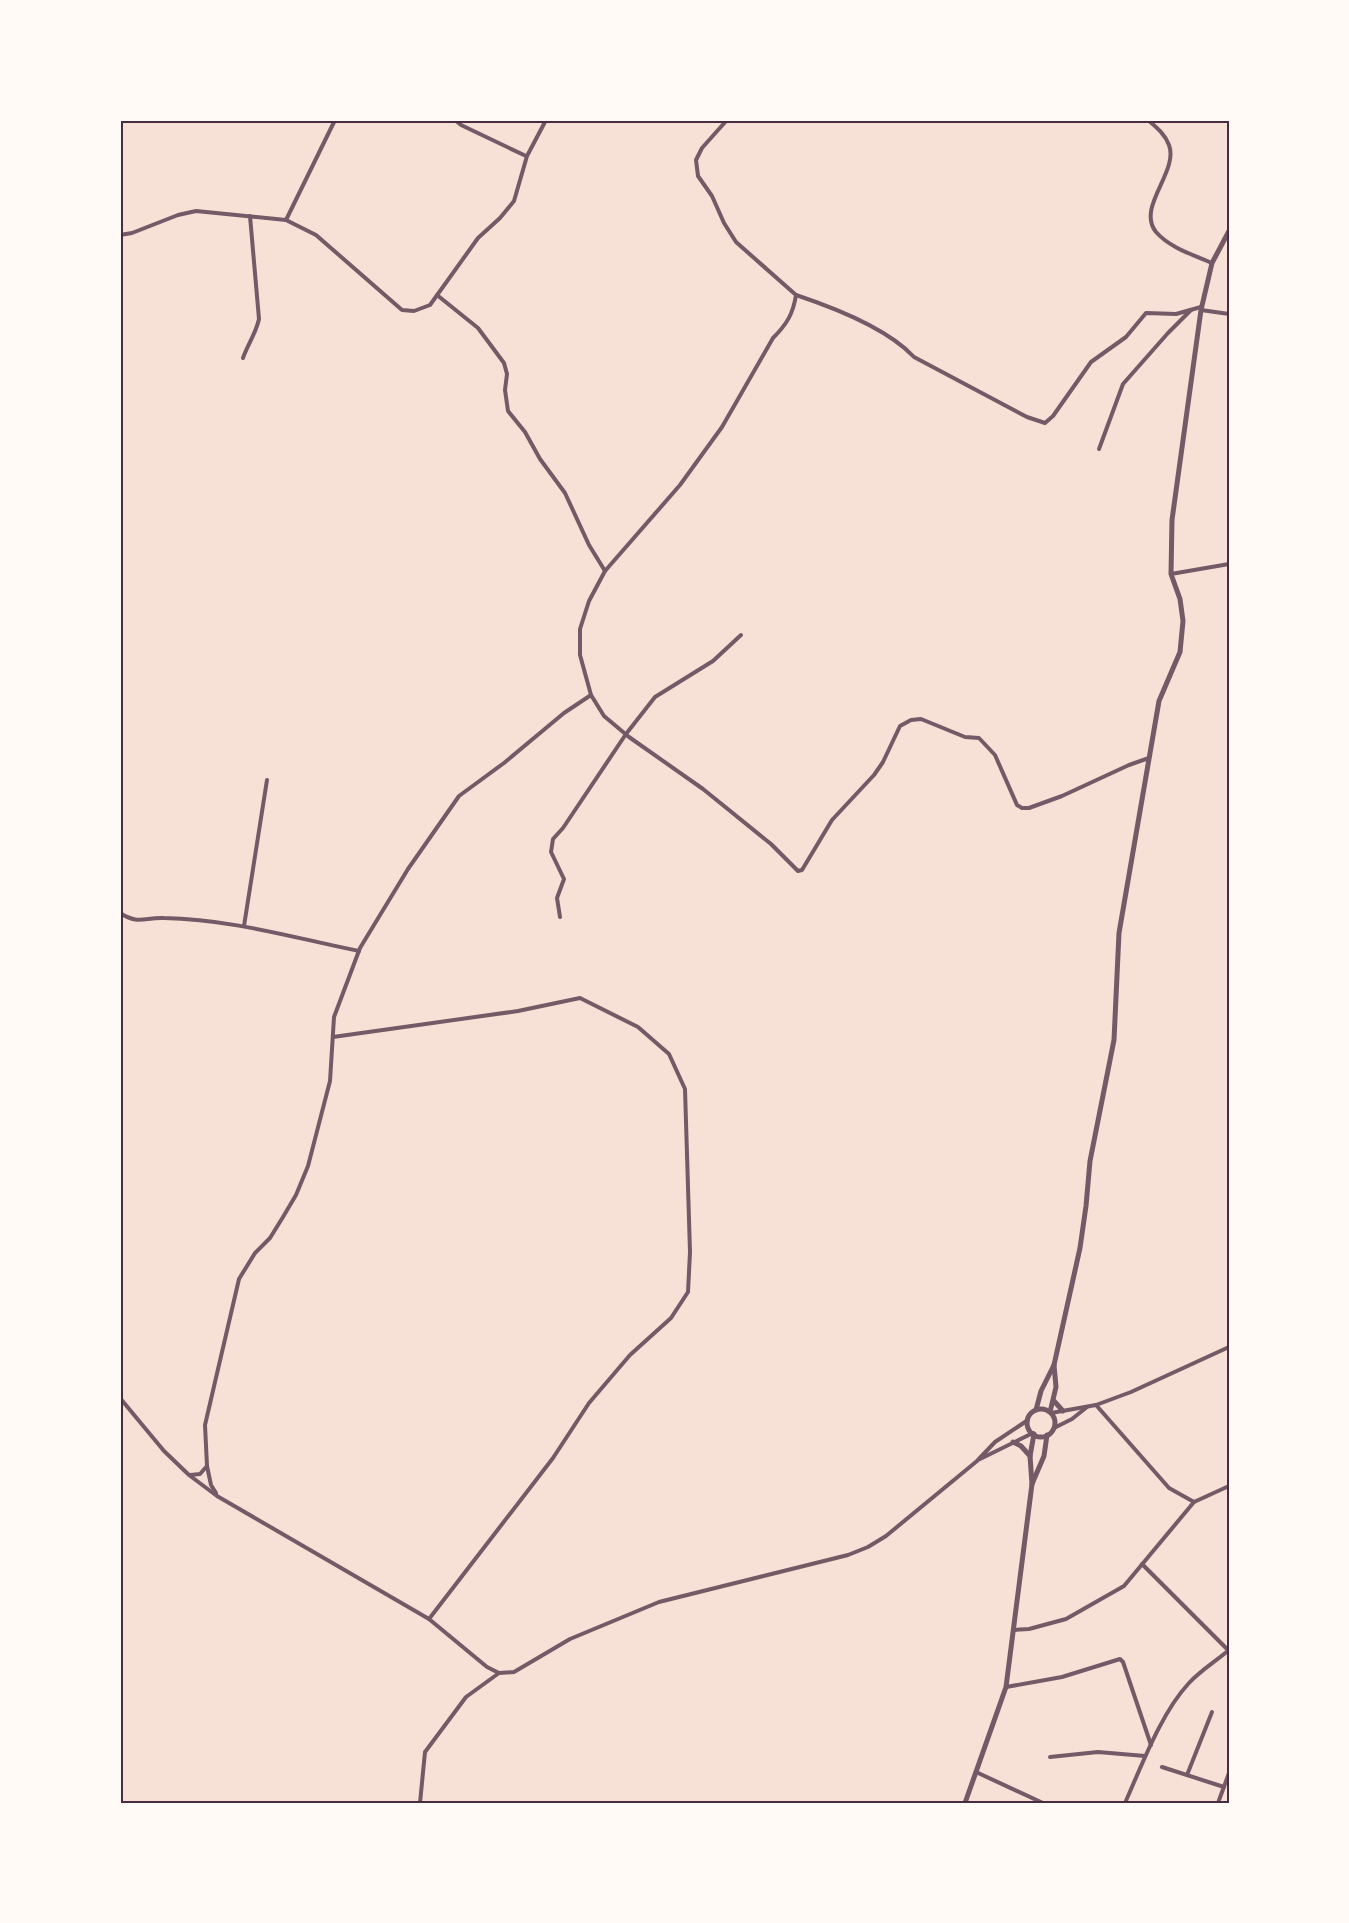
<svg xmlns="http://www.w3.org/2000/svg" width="1349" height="1923" font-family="Spectral,serif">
	<rect width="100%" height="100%" fill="#f7e1d7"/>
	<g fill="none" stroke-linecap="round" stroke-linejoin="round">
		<g stroke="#755966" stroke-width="4">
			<path d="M455,120L461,125L526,156"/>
			<path d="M727,120L702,148L696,160L698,176L712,196L724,223L736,242L796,295C793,314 787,324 773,338L722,427L680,485L605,571L589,601L580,629V655L591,695L604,716L629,737L703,789L771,844L798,871L802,870L832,820L874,775L883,762L900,726L911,720L921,719L965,737L979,738L995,755L1017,805L1022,808H1029L1062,796L1129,765L1149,758"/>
			<path d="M1148,120C1156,127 1165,134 1169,145C1179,172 1136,207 1156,232C1170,248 1194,255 1212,263"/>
			<path d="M286,220L335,120"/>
			<path d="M120,235L132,233L178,215L196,211L286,220L316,235L402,310L414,311L430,305L478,238L500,218L514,201L527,156L546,120"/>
			<path d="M437,295L478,328L504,363L507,374L505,390L508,411L525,432L540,459L565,493L589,545L605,571"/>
			<path d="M796,295C832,307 888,329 914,357L1027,417L1045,423L1053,416L1091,362L1126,337L1146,313L1176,314L1201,307"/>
			<path d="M1201,310L1229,314"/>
			<path d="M243,358C248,344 256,333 259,319L250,216"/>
			<path d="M1099,449L1123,384L1168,333L1191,310"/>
			<path d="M1171,574L1229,564"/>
			<path d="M120,913C138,925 145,917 164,918C230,919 295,938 359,951"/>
			<path d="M560,917L557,898L564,879L551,852L553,839L563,828L626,734L655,697L713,661L741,635"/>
			<path d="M244,926L267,780"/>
			<path d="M333,1037L518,1011L580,998L638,1027L669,1054L685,1089L690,1252L688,1292L671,1318L630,1355L589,1403L553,1458L429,1619"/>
			<path d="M120,1398L164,1451L189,1475L217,1496L429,1619L487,1667L499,1673L514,1672L570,1639L659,1602L848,1555L868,1547L886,1536L977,1461L995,1442L1028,1420"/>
			<path d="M1096,1405L1169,1488L1194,1502L1229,1486"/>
			<path d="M1051,1413L1096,1405L1131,1392L1229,1347"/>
			<path d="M1054,1428L1072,1419L1087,1407"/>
			<path d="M980,1459L1033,1433"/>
			<path d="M190,1475L200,1474L207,1466"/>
			<path d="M216,1493L211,1485L207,1466L205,1425L239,1279L255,1253L270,1238L283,1217L296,1195L308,1166L330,1081L334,1017L360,948L408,869L459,796L504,763L564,713L591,695"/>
			<path d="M1142,1564L1229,1651"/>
			<path d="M1014,1630L1029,1629L1066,1619L1124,1586L1194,1502"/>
			<path d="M1006,1687L1062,1677L1120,1659L1123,1662L1151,1745"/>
			<path d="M1050,1757L1098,1752L1145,1756"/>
			<path d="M1162,1767L1224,1787"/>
			<path d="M976,1772L1043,1803"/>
			<path d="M1187,1775L1212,1712"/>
			<path d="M420,1803L425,1752L466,1697L499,1673"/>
			<path d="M1125,1803C1142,1765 1161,1713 1189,1683C1200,1671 1216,1661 1229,1650"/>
			<path d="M1218,1803L1229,1773"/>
		</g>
		<g stroke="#755966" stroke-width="5">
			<path d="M1054,1401L1063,1411"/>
			<circle cx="1041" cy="1423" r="14"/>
			<path d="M1036,1410L1041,1391L1054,1365"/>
			<path d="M1050,1412L1056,1387L1054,1365L1080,1248L1086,1206L1090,1161L1114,1040L1119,933L1159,701L1180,652L1183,621L1180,599L1171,574L1172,520L1201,310L1212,263L1229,231"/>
			<path d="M1013,1442L1021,1446L1030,1456"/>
			<path d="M1032,1484L1044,1456L1047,1435"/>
			<path d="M965,1803L1006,1687L1032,1484L1030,1456L1034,1434"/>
		</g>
	</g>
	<rect width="1349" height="1923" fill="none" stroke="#fffaf5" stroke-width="243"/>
	<rect x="122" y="122" width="1106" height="1680" fill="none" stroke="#4a2c40" stroke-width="2"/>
</svg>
